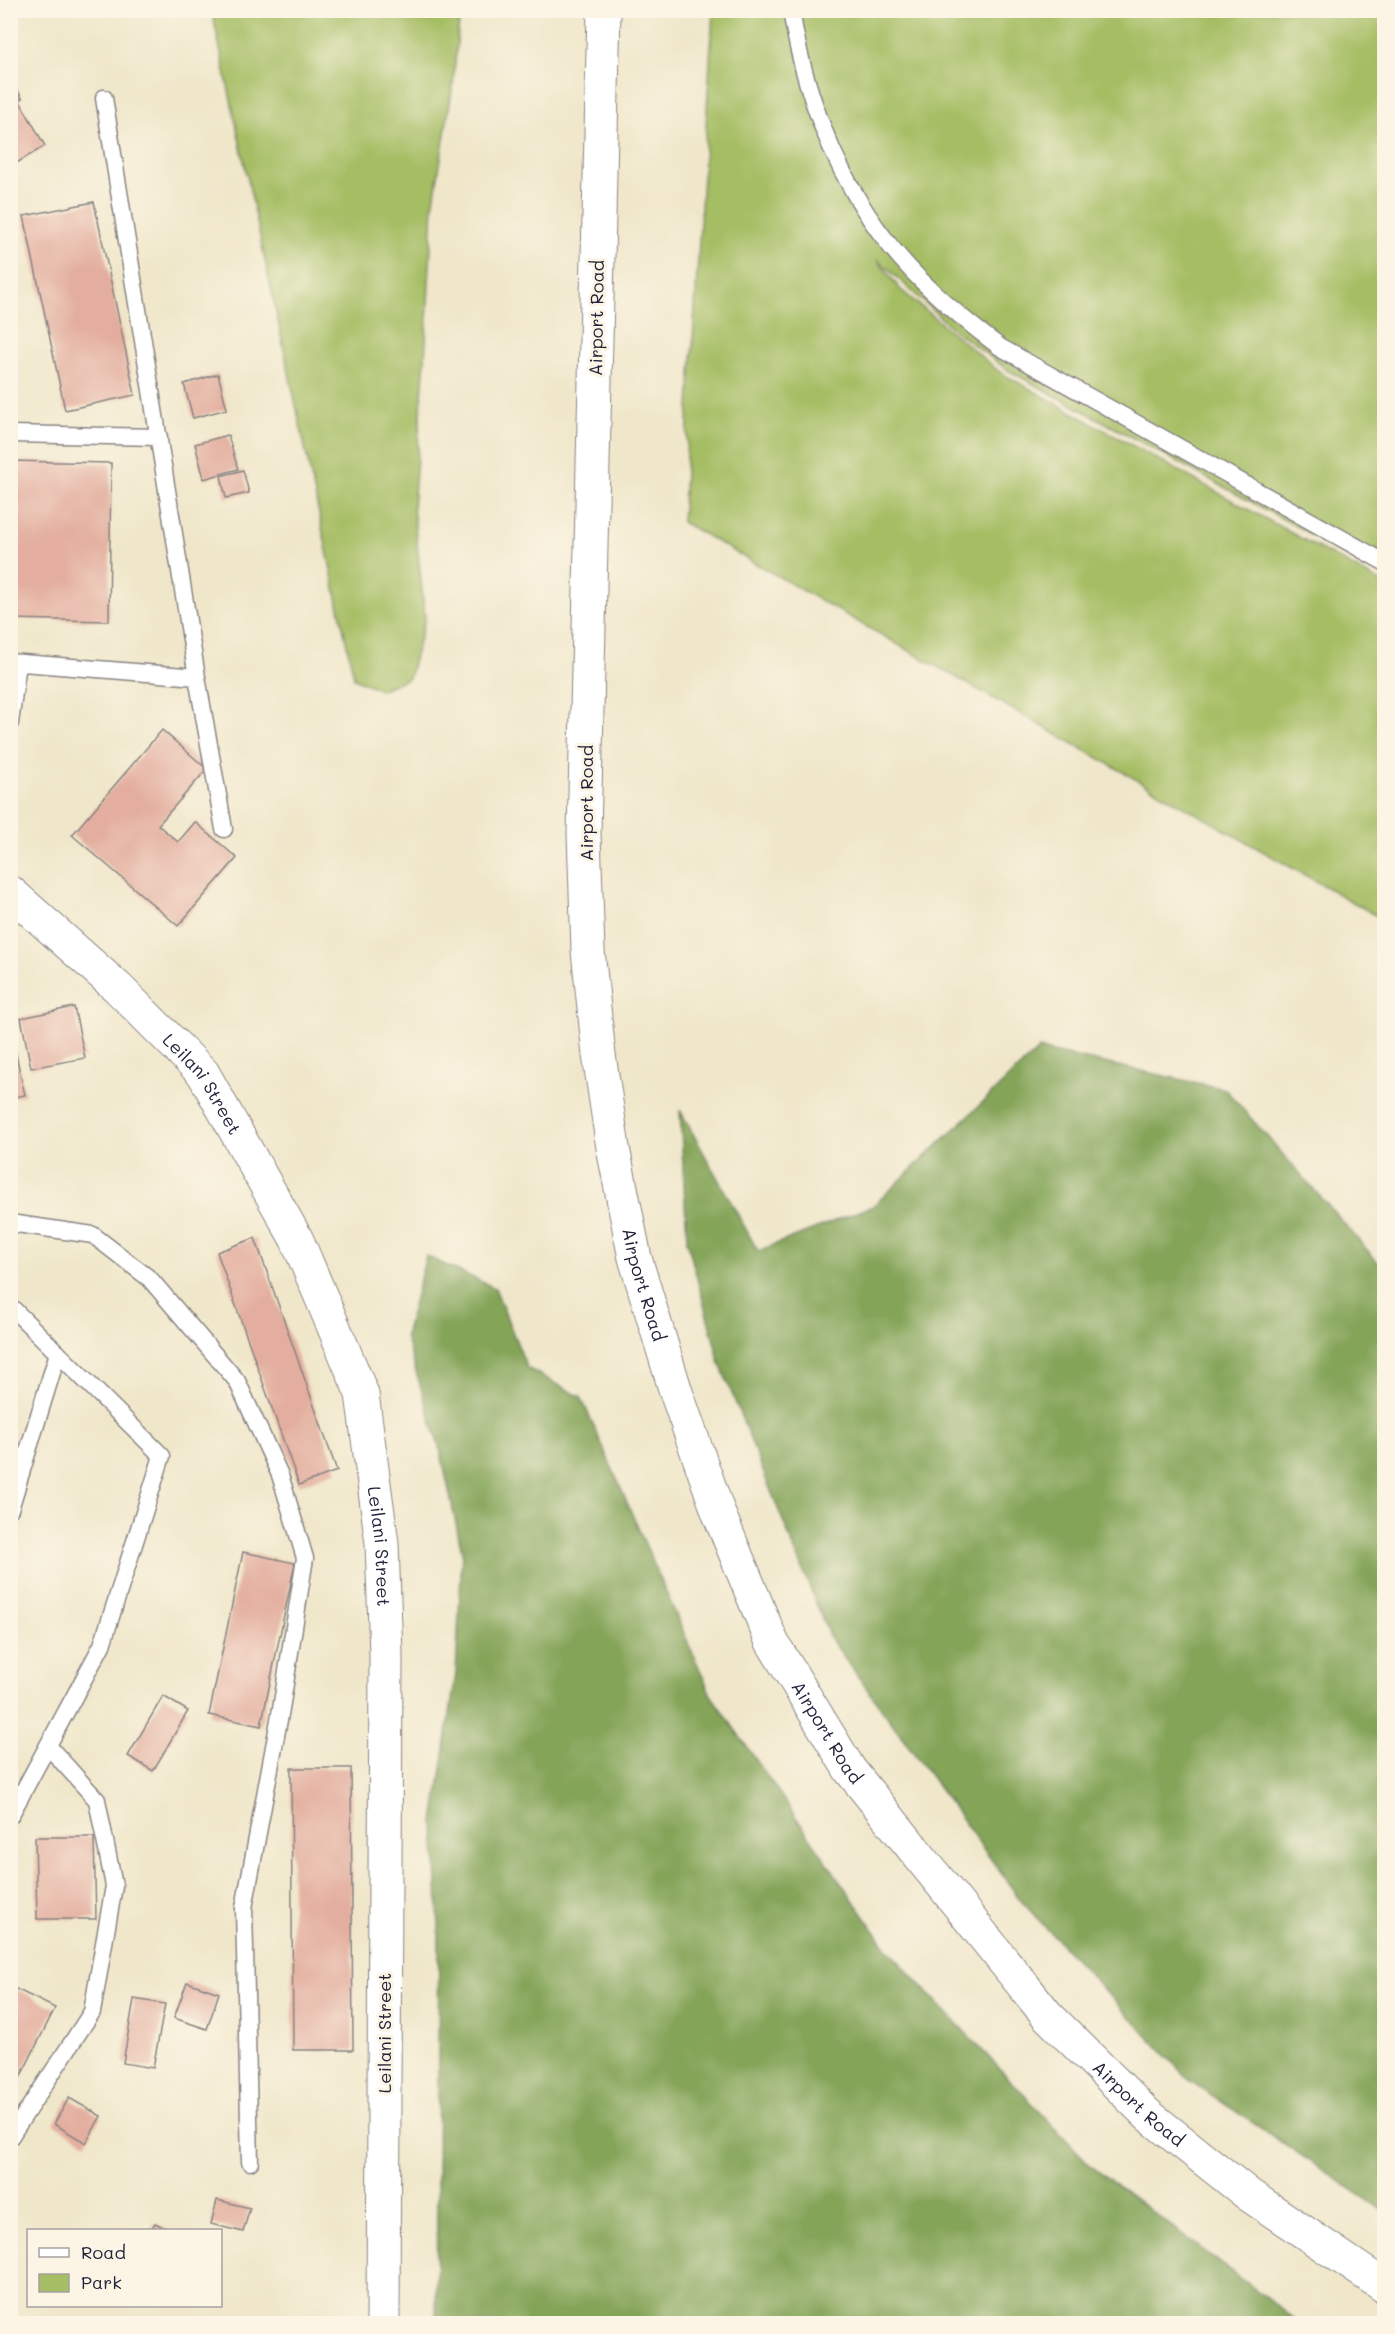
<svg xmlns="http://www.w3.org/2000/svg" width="1395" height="2334" font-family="Mali,sans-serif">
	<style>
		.green { fill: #a5bd63; stroke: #64704f; stroke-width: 1.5 }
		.forest { fill: #84a459; stroke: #53634a; stroke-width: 1.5 }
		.building { fill: #e3ae9f }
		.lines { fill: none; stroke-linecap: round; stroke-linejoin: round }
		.service-casing { stroke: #898482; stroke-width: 19 }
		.tertiary-casing { stroke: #898482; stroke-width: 35 }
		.service { stroke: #fff; stroke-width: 16 }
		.tertiary { stroke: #fff; stroke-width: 33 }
		.labels { text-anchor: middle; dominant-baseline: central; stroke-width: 6; stroke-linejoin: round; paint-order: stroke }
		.street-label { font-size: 18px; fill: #22223b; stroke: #fcf5e5 }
	</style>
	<rect width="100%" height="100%" fill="#fcf5e5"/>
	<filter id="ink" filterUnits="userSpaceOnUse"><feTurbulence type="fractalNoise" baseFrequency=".0167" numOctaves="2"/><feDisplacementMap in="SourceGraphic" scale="12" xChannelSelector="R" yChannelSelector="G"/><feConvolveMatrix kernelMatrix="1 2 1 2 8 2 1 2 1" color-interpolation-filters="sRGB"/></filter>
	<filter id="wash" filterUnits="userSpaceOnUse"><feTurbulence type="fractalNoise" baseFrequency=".008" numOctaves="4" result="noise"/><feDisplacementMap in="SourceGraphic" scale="24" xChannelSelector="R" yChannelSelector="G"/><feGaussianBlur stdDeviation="1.35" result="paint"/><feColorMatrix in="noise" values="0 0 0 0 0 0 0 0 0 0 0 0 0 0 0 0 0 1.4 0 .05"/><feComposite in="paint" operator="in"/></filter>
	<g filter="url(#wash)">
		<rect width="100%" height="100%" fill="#f0e7ca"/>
		<path class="green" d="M 212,11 L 460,11 L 453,84 L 433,207 L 425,359 L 413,507 L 425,619 L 409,678 L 380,690 L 354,678 Z
			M 713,11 L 1384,11 L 1384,574 L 1008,370 L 954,330 L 877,259 L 900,289 L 1001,373 L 1384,584 L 1384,920 L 682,522 Z"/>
		<path class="forest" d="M 1039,1049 L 1225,1089 L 1384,1269 L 1384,2211 L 1189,2080 L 1022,1902 L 830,1638 L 720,1364 L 687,1241 L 680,1110 L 758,1251 L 873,1206 Z
			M 426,1256 L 495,1288 L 527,1368 L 581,1397 L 711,1695 L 888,1950 L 1090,2165 L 1300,2323 L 436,2323 L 439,1928 L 434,1822 L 456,1673 L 462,1552 L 441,1453 L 405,1336 Z"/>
		<g id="blocks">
			<path class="building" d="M 10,77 L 22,98 L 19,100 L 45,146 L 10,167 Z
				M 94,202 L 135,395 L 65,410 L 24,216 Z
				M 218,374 L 227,409 L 193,418 L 184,384 Z
				M 228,435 L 238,469 L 204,479 L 195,444 Z
				M 10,461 L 111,463 L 109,621 L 10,619 Z
				M 243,470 L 249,493 L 226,498 L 221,476 Z
				M 162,730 L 207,769 L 158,825 L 178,842 L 195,822 L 237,858 L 178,926 L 72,835 Z
				M 74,1007 L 85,1058 L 31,1068 L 21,1018 Z
				M 11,1032 L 25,1095 L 10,1098 L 10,1033 Z
				M 255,1238 L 337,1471 L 299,1485 L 217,1252 Z
				M 243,1552 L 295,1563 L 261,1726 L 209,1715 Z
				M 163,1696 L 188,1711 L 153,1771 L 128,1756 Z
				M 291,1768 L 351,1768 L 353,2050 L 293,2050 Z
				M 35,1837 L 94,1837 L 96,1919 L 37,1919 Z
				M 187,1982 L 219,1993 L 207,2029 L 174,2018 Z
				M 10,1986 L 55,2008 L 10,2098 Z
				M 134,1999 L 165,2004 L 153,2068 L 123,2063 Z
				M 69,2098 L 101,2116 L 86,2143 L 54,2124 Z
				M 217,2200 L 250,2208 L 243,2232 L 211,2224 Z
				M 155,2223 L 169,2230 L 151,2230 Z"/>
		</g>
	</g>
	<g filter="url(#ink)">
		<use href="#blocks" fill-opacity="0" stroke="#898482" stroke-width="1.5"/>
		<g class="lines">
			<defs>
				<path id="service" d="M 791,10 C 806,105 846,202 913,272 C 940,300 969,324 1000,347 L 1384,562
					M 10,434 L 159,437
					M 10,662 L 197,677 L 104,98
					M 197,677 L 224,829
					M 10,723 L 18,663
					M 10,1223 L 93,1235 L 150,1279 L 237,1381 L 280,1475 L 305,1558 L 281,1709 L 244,1908 L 250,2162
					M 10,1306 L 162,1456 L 102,1645 L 10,1816
					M 10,1509 L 58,1353
					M 10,2137 L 92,2012 L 114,1886 L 97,1800 L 48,1746"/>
				<g id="tertiary">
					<path id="s1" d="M 604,10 L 584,834 L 588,951 L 599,1055 L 613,1148 L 635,1258 L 676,1392 L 719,1514 L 772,1642 L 850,1770 L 1047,2015 L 1148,2115 L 1249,2195 L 1384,2286"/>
					<path id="s2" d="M 10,892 L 118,988 L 203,1073 L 297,1240 L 362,1394 L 382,1543 L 386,1655 L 383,2324"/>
				</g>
			</defs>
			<use href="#service" class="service-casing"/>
			<use href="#tertiary" class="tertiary-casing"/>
			<use href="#service" class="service"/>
			<use href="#tertiary" class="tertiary"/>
		</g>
	</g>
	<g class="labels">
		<g class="street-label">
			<text transform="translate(596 318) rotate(-89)">Airport Road</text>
			<text transform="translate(586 803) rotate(-90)">Airport Road</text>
			<text stroke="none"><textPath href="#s2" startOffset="273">Leilani Street</textPath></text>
			<text stroke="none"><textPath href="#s1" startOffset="1280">Airport Road</textPath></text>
			<text stroke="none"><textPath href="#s2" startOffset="777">Leilani Street</textPath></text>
			<text stroke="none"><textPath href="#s1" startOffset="1766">Airport Road</textPath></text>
			<text transform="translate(384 2033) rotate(-90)">Leilani Street</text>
			<text stroke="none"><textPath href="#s1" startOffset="2252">Airport Road</textPath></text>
		</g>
	</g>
	<rect width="1395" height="2334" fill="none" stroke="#fcf5e5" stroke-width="36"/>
	<rect x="27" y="2229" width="195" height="78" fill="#fcf5e5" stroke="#a5a1a1" stroke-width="1.5"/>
	<rect x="39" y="2248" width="30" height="9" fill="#ffffff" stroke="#a5a1a1" stroke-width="1.5"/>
	<text x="81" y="2259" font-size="18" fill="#22223b">Road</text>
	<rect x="39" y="2274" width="30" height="18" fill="#a5bd63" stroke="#a5a1a1" stroke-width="1.5"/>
	<text x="81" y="2289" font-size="18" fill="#22223b">Park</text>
</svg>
